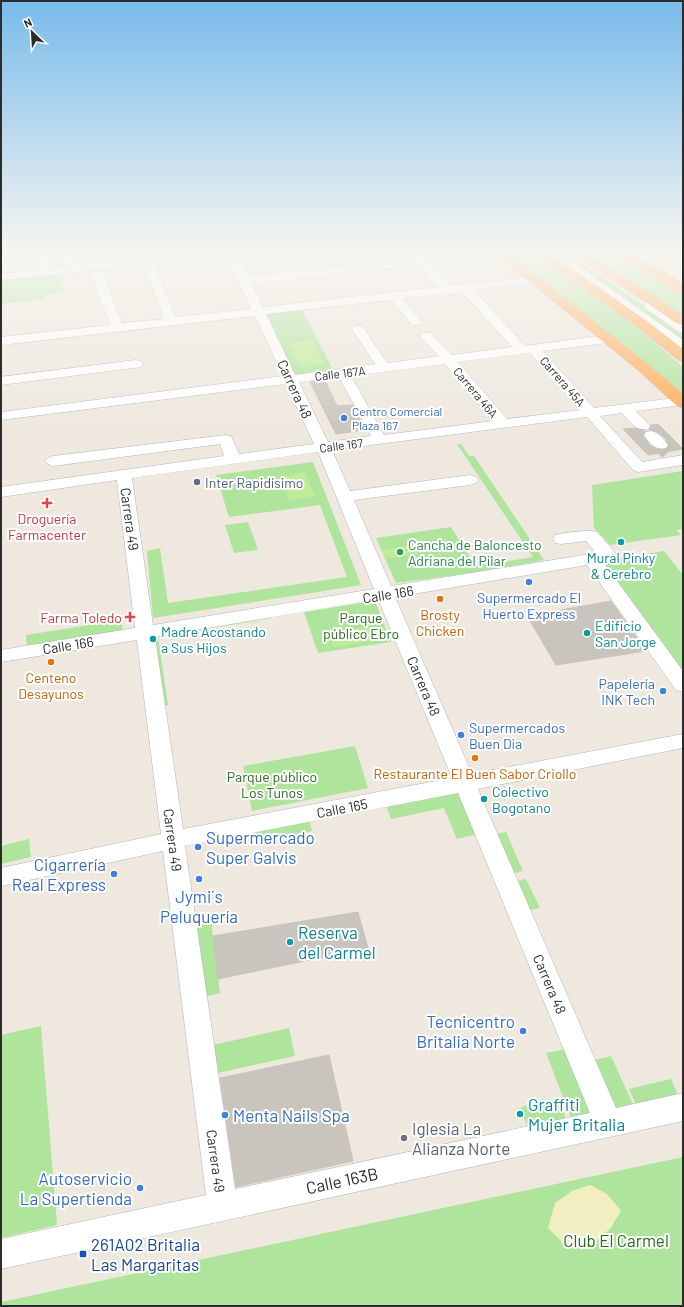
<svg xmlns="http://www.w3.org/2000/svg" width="684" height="1307" font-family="Barlow,sans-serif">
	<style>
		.green { fill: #aee49b }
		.sand { fill: #f2eec1 }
		.pitch { fill: #c1eb96 }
		.building { fill: #c9c5be; stroke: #c9c4b8 }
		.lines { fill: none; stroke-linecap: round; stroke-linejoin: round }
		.minor-tunnel { stroke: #c7c2ba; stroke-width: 16; stroke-dasharray: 16 8; stroke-linecap: butt }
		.minor-casing { stroke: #b2b3bf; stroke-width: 1 }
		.highway-casing { stroke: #c8c8c8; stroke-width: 1 }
		.minor { fill: #fff; fill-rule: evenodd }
		.highway { fill: #ffac58; fill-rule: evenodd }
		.shop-dot { fill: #3f7fe0; stroke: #fff; stroke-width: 1.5 }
		.service-dot { fill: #5c6f8a; stroke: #fff; stroke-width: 1.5 }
		.health-dot { fill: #e0444e; stroke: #fff; stroke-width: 1.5 }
		.culture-dot { fill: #0f9aa8; stroke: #fff; stroke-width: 1.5 }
		.leisure-dot { fill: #2e9e5b; stroke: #fff; stroke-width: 1.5 }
		.food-dot { fill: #e8710a; stroke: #fff; stroke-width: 1.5 }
		.worship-dot { fill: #6b7280; stroke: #fff; stroke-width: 1.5 }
		.transit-dot { fill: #1a4fb4; stroke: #fff; stroke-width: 1.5 }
		.labels { text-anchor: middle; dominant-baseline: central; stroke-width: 4; stroke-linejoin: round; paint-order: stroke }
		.far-street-label { font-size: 12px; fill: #2c2c2c; stroke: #fff }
		.far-shop-label { font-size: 12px; fill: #366cbe; stroke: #fff; text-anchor: start }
		.street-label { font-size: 14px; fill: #2c2c2c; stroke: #fff }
		.service-label { font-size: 14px; fill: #4e5e75; stroke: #fff; text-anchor: start }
		.health-label { font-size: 14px; fill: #be3a42; stroke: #fff }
		.leisure-label { font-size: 14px; fill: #27864d; stroke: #fff; text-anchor: start }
		.culture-label { font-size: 14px; fill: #0d838f; stroke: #fff; text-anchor: start }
		.shop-label { font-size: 14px; fill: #366cbe; stroke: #fff }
		.food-label { font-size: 14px; fill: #c56008; stroke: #fff }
		.park-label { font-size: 14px; fill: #256b1a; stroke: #fff }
		.near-shop-label { font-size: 17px; fill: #366cbe; stroke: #fff; text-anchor: end }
		.near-culture-label { font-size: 17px; fill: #0d838f; stroke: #fff; text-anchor: start }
		.near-worship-label { font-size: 17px; fill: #5b616d; stroke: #fff; text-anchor: start }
		.near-street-label { font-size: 17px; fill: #2c2c2c; stroke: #fff }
		.near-park-label { font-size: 17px; fill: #256b1a; stroke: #fff }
		.near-transit-label { font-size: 17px; fill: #164399; stroke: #fff; text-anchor: start }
	</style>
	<rect width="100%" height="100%" fill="#eee8de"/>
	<path class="green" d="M 503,252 L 531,252 L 624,318 L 651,339 L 683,367 L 683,397 Z
		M 555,252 L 565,252 L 665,320 L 683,334 L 683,343 Z
		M 587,252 C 594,252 602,251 609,252 C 624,254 668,284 683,294 L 683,315 Z
		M 62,274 L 64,292 L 46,294 L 46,299 L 1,304 L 1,279 Z
		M 302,310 L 333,370 L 293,375 L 267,314 Z
		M 457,444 L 461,444 L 469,456 L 474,456 L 544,560 L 478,572 L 396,583 L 376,538 L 451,527 L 475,566 L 533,557 Z
		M 313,462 L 361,585 L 153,618 L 147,551 L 160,548 L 168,603 L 347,577 L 320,505 L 229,517 L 216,475 Z
		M 683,471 L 683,529 L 676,530 L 681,535 L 610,545 L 594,528 L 592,485 Z
		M 248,522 L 258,550 L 234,553 L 225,525 Z
		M 664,551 L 683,575 L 683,680 L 597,562 Z
		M 375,601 L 391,642 L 318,653 L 304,612 Z
		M 270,615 L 272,618 L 158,637 L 168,705 L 162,706 L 149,635 Z
		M 121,620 L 123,631 L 27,646 L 26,635 Z
		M 355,746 L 368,788 L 252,811 L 243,766 Z
		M 457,788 L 478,834 L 457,839 L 444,808 L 391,819 L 385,802 Z
		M 309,819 L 312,831 L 258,843 L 255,830 Z
		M 506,832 L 523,871 L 508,875 L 491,835 Z
		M 29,839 L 31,857 L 1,864 L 1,846 Z
		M 526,879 L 540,908 L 525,911 L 512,882 Z
		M 211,921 L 220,993 L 200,998 L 191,926 Z
		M 41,1026 L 57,1225 L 1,1238 L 1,1035 Z
		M 289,1028 L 295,1056 L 218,1073 L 213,1045 Z
		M 571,1048 L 598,1112 L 571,1118 L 546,1053 Z
		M 611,1056 L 633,1104 L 608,1110 L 587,1062 Z
		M 671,1079 L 678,1095 L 636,1104 L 629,1089 Z
		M 559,1099 L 566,1119 L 527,1126 L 521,1107 Z
		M 683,1157 L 683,1306 L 1,1306 L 1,1302 Z"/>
	<path class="sand" d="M 590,1185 L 607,1194 L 621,1211 L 610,1229 L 590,1246 L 565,1245 L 548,1228 L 555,1203 L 572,1191 Z"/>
	<path class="pitch" d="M 313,340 L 324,363 L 300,366 L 289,343 Z
		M 305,472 L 315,496 L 289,500 L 281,476 Z
		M 413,545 L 418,554 L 385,559 L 382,550 Z
		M 370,627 L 375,640 L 333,647 L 328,633 Z"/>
	<path class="building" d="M 325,380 L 337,406 L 353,405 L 365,430 L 336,434 L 310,382 Z
		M 658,424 L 683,449 L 648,455 L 623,429 L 635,428 L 645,431 L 643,436 L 650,445 L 659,450 L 666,449 L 670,445 L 666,439 L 657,432 L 649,430 L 651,425 Z
		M 611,601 L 646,651 L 556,665 L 527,616 Z
		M 358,912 L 368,948 L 218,979 L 213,936 Z
		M 329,1055 L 353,1161 L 236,1187 L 220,1078 Z"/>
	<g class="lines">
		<path class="minor-tunnel" d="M 661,445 L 668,452"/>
		<defs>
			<path id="minor" d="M 39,252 L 50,252 L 52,266 L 50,268 L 202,252 L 241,252 L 237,255 L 248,276 L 412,259 L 407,252 L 418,252 L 450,286 L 532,277 L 536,278 L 538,280 L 536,282 L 474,290 L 525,346 L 607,335 L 612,336 L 613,339 L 612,342 L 607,343 L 543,351 L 594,408 L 683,397 L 683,405 L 636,411 L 650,426 L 648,429 C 636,432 630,421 622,413 L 600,416 L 642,462 L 683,455 L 683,465 L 638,472 L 633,470 L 587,417 L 332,450 L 350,491 L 470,475 L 476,477 L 478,480 L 476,483 L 470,485 L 354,500 L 391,586 L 596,553 L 586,541 L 561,544 L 555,543 L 553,539 L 555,535 C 563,533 589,529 596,532 C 601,536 613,550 617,556 L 614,560 L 603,562 L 683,671 L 683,692 L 676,690 L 587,565 L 395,597 L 472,774 L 683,734 L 683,748 L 478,789 L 616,1108 L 683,1093 L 683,1121 L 1,1269 L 1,1239 L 206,1195 L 163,851 L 1,886 L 1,868 L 161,834 L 137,640 L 1,662 L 1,650 L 135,628 L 117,480 L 1,497 L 1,487 L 224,456 L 220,444 L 53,466 L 48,464 L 45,461 L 48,458 L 53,456 L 226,435 L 231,436 L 239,454 L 314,444 L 286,384 L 1,420 L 1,412 L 283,376 L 255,316 L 1,345 L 1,337 L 110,325 L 91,274 L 93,272 L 101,272 L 103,274 L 122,323 L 164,319 L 144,265 L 1,280 L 1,274 L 44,269 L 40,266 ZM 227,256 L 251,309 L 175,317 L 154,264 ZM 417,265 L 438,287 L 263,307 L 251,283 ZM 462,292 L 512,347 L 452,355 L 430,333 L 422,333 L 420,336 L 439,356 L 387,363 L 362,326 L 354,326 L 352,329 L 375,364 L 295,375 L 266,314 L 391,300 L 412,325 L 420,325 L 422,322 L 402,298 ZM 530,353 L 580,410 L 507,419 L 458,362 ZM 445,364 L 493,421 L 384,435 L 351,376 ZM 339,377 L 371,436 L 328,442 L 299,382 ZM 318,452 L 374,589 L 153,625 L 132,478 ZM 378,599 L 452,778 L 183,829 L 155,637 ZM 458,793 L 590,1113 L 235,1189 L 185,846 Z
				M 60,252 L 71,252 L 74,263 L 72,265 L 64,265 Z
				M 546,252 L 559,252 L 683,340 L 683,350 L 678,349 Z
				M 683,268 L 683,274 L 654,275 L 652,273 L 654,271 Z
				M 650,302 L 654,303 L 683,323 L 683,333 L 679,332 L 646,309 L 644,306 L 646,303 Z
				M 136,360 L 141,361 L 143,364 L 141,367 L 1,385 L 1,377 Z
				M 651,431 C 658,432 664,439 668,445 L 666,448 C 656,451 649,443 644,435 L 646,432 Z"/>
			<path id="highway" d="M 493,252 L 507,252 L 650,366 L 683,394 L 683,408 L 677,406 L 640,372 Z
				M 533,252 L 548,252 L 647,321 L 683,349 L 683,362 L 678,360 L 637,327 Z
				M 571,252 L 586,252 L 683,315 L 683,325 L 678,324 Z
				M 610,252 L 627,252 L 663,270 L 683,284 L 683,294 L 678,293 L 653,276 L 611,255 Z"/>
		</defs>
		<use href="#minor" class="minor-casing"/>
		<use href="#highway" class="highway-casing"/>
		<use href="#minor" class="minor"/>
		<use href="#highway" class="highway"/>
	</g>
	<linearGradient id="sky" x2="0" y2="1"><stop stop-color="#78bbeb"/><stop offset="0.58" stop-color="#f7f5f0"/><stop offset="1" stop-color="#f7f5f0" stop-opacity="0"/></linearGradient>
	<rect width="684" height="435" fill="url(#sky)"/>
	<g class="shop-dot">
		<circle cx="344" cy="418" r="4"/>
		<circle cx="529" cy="582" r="4"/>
		<circle cx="663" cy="691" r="4"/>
		<circle cx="461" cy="735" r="4"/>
		<circle cx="198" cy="847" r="4"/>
		<circle cx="114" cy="874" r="4"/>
		<circle cx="199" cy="879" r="4"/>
		<circle cx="523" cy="1031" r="4"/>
		<circle cx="225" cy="1115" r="4"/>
		<circle cx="140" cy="1188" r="4"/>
	</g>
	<circle class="service-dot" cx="197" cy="482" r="4"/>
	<g class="health-dot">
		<path d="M45 497h4v4h4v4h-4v4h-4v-4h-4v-4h4z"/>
		<path d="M128 611h4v4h4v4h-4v4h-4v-4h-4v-4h4z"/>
	</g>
	<g class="culture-dot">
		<circle cx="621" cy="542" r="4"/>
		<circle cx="587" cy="633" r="4"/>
		<circle cx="153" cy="639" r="4"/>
		<circle cx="484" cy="799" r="4"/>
		<circle cx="290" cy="942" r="4"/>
		<circle cx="520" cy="1114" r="4"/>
	</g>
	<circle class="leisure-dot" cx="400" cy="552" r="4"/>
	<g class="food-dot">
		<circle cx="440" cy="599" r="4"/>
		<circle cx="51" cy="662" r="4"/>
		<circle cx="475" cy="758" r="4"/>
	</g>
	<circle class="worship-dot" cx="404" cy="1138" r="4"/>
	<rect class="transit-dot" x="79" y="1250" width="8" height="8" rx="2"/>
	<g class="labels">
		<g class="far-street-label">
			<text transform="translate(340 373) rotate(-7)">Calle 167A</text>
			<text transform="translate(563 381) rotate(49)">Carrera 45A</text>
			<text transform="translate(476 392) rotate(50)">Carrera 46A</text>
			<text transform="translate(341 445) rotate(-7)">Calle 167</text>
		</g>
		<g class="far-shop-label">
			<text x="352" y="411">Centro Comercial<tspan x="352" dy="14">Plaza 167</tspan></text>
		</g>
		<g class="street-label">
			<text transform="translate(295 389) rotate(65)">Carrera 48</text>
			<text transform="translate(130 519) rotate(82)">Carrera 49</text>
			<text transform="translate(388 594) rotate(-9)">Calle 166</text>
			<text transform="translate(68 645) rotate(-9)">Calle 166</text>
			<text transform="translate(424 686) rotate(67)">Carrera 48</text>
			<text transform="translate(342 808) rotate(-11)">Calle 165</text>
			<text transform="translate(173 840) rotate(82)">Carrera 49</text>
			<text transform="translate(550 984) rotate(67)">Carrera 48</text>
			<text transform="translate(216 1161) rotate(82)">Carrera 49</text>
		</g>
		<g class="service-label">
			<text x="205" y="482">Inter Rapidísimo</text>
		</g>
		<g class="health-label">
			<text x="47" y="518">Droguería<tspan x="47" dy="16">Farmacenter</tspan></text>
			<text x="122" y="617" text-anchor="end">Farma Toledo</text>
		</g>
		<g class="leisure-label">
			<text x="408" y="544">Cancha de Baloncesto<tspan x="408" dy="16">Adriana del Pilar</tspan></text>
		</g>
		<g class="culture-label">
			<text x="621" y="557" text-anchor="middle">Mural Pinky<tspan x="621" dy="16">&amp; Cerebro</tspan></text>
			<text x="595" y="625">Edificio<tspan x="595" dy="16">San Jorge</tspan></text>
			<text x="161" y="631">Madre Acostando<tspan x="161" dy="16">a Sus Hijos</tspan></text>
			<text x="492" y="791">Colectivo<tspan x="492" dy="16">Bogotano</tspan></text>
		</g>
		<g class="shop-label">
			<text x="529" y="597">Supermercado El<tspan x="529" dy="16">Huerto Express</tspan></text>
			<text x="655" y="683" text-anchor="end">Papelería<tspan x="655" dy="16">INK Tech</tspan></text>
			<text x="469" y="727" text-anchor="start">Supermercados<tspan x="469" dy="16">Buen Dia</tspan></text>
		</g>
		<g class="food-label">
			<text x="440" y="614">Brosty<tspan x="440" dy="16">Chicken</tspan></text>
			<text x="51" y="677">Centeno<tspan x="51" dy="16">Desayunos</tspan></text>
			<text x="475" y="773">Restaurante El Buen Sabor Criollo</text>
		</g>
		<g class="park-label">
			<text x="361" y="617">Parque<tspan x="361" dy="16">público Ebro</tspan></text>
			<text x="272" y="776">Parque público<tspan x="272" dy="16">Los Tunos</tspan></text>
		</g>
		<g class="near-shop-label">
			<text x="206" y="837" text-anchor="start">Supermercado<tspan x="206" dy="20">Super Galvis</tspan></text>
			<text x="106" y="864">Cigarrería<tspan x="106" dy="20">Real Express</tspan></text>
			<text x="199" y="896" text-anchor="middle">Jymi´s<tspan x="199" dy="20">Peluquería</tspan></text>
			<text x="515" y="1021">Tecnicentro<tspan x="515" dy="20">Britalia Norte</tspan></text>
			<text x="233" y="1115" text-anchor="start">Menta Nails Spa</text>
			<text x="132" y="1178">Autoservicio<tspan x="132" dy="20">La Supertienda</tspan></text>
		</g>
		<g class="near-culture-label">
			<text x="298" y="932">Reserva<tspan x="298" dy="20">del Carmel</tspan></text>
			<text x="528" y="1104">Graffiti<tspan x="528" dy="20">Mujer Britalia</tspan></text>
		</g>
		<g class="near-worship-label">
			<text x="412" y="1128">Iglesia La<tspan x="412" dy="20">Alianza Norte</tspan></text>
		</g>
		<g class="near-street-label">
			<text transform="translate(342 1180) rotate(-12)">Calle 163B</text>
		</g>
		<g class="near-park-label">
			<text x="616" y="1240">Club El Carmel</text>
		</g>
		<g class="near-transit-label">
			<text x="91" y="1244">261A02 Britalia<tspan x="91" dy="20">Las Margaritas</tspan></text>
		</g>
	</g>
	<rect width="684" height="1307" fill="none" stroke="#2c2c2c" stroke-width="4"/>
	<g transform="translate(32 32) rotate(335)" stroke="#ffffff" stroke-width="3" paint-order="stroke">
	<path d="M0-3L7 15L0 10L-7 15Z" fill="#2c2c2c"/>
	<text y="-6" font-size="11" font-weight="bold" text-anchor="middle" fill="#2c2c2c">N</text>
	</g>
</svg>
